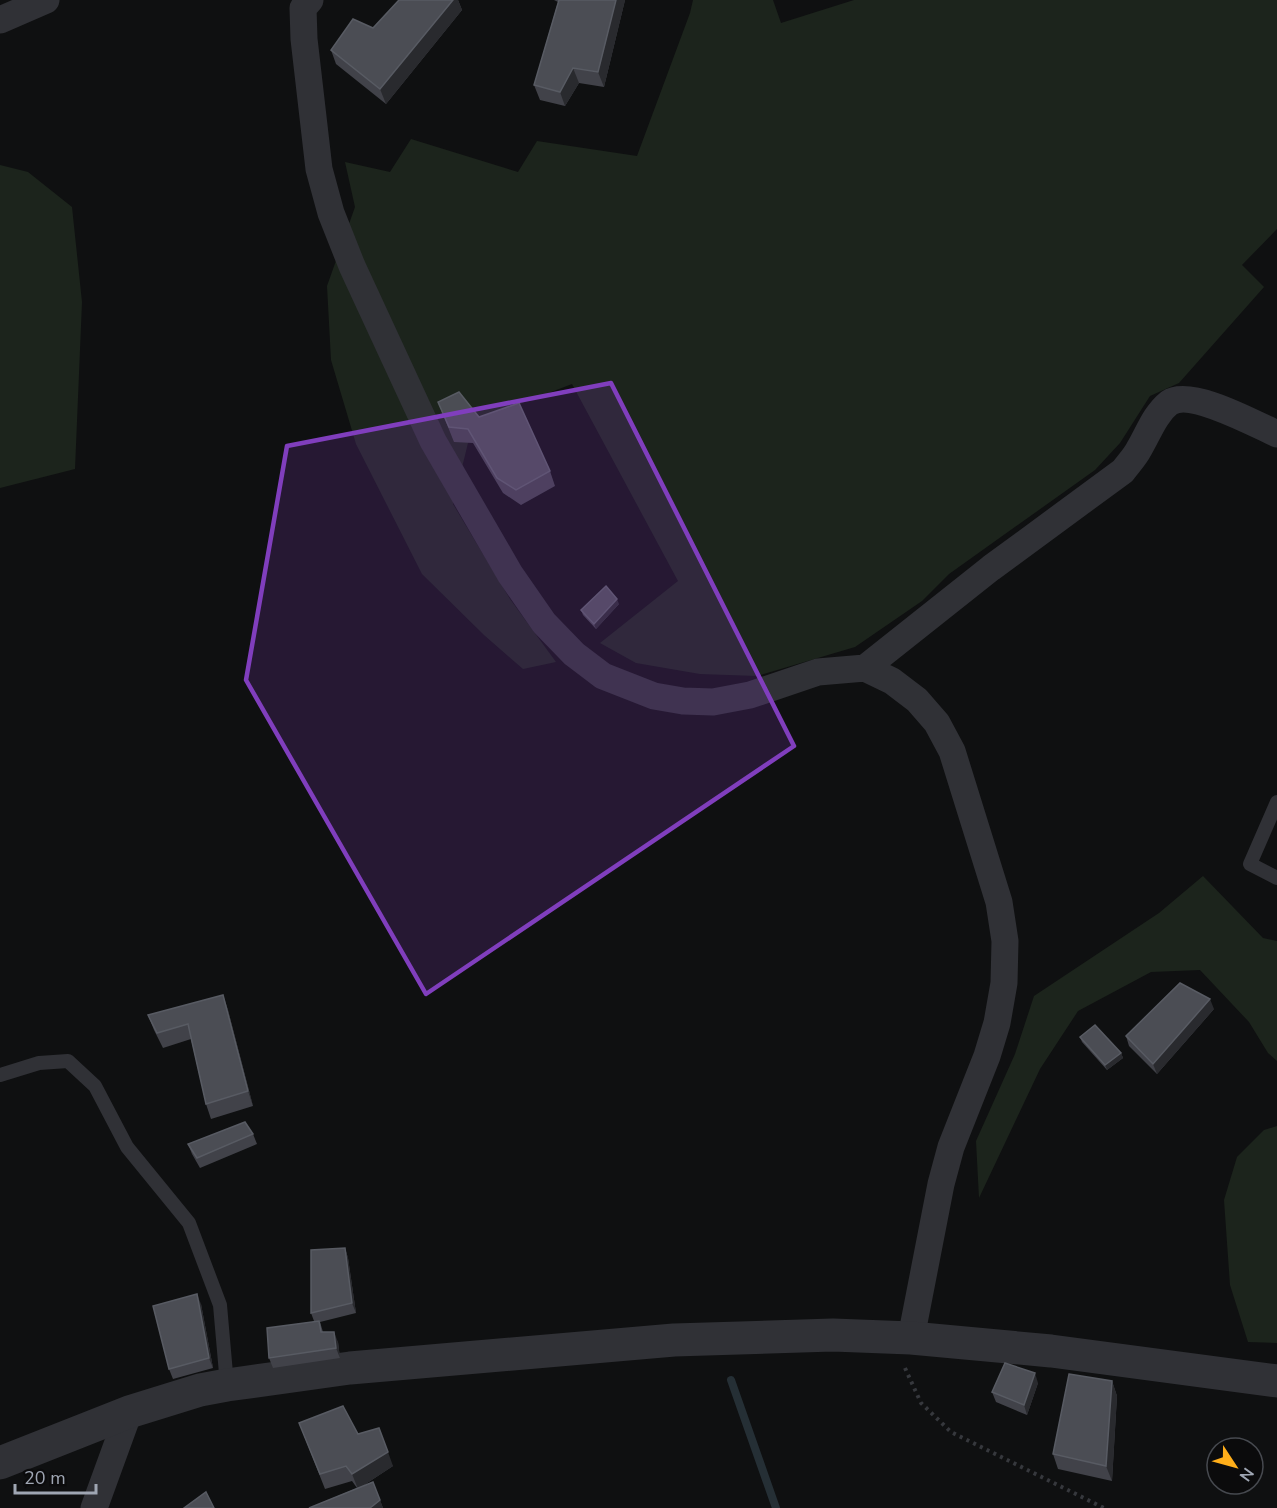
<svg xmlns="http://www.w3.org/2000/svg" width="1277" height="1508" font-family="'Nunito Sans',sans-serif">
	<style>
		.green { fill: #1c241c }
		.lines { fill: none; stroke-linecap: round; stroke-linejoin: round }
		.stream { stroke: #252f35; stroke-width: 8 }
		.path { stroke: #36383d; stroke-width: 4; stroke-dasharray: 3 4.5; stroke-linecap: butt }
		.service { stroke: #303136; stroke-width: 14 }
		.minor { stroke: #303136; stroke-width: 27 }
		.tertiary { stroke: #303136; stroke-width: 33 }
		.wall { fill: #414249 }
		.shaded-wall { fill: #292a2e }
		.building { fill: #4b4d54; stroke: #585b63; stroke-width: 1.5 }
		.marked { fill: #803ebd; fill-opacity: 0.2; stroke: #803ebd; stroke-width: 4.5; stroke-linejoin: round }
	</style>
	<rect width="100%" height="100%" fill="#0f1011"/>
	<path class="green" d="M 693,0 L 773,0 L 781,23 L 854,0 L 1277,0 L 1277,229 L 1242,265 L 1264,287 L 1179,383 L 1150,396 L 1120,443 L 1095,470 L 949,574 L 922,601 L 855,647 L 757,676 L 700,674 L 636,663 L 600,643 L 678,581 L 572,384 L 486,417 L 468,443 L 453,504 L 510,599 L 556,662 L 523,669 L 484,635 L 422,574 L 356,444 L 331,360 L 327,286 L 355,207 L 345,162 L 390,172 L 411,139 L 518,172 L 537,141 L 637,156 L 690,13 Z
		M 0,165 L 28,172 L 72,207 L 82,302 L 75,469 L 0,488 Z
		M 1203,876 L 1263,938 L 1277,941 L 1277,1061 L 1268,1053 L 1249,1022 L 1200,970 L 1151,972 L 1078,1011 L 1040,1069 L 979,1198 L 976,1141 L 1015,1054 L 1034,996 L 1159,913 Z
		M 1277,1126 L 1277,1343 L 1248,1342 L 1230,1285 L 1224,1200 L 1237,1157 L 1264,1130 Z"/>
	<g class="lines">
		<path class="stream" d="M 731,1380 L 776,1508"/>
		<path class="path" d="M 905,1368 L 921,1403 L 951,1432 L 1104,1508"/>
		<path class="service" d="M 1277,802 L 1250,864 L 1277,878
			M 0,1075 L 39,1063 L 68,1061 L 95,1086 L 127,1147 L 189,1223 L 220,1305 L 227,1385"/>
		<path class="minor" d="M 310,0 L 303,8 L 304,39 L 319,169 L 331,213 L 352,266 L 433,441 L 510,574 L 544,623 L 574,654 L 603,676 L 654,696 L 683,701 L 713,702 L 750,695 L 818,672 L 865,668 L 892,681 L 917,700 L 937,723 L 952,751 L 999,902 L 1005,941 L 1004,983 L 997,1023 L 987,1056 L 951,1147 L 941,1184 L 911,1338
			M 0,20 L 46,0
			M 865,668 L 991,568 L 1123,471 C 1128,464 1135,457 1139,449 C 1148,434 1155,414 1169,403 C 1190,388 1255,424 1277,434
			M 94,1508 L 129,1412"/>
		<path class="tertiary" d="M 0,1463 L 129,1412 L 200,1390 L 227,1385 L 350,1368 L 674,1340 L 833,1335 L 911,1338 L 1051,1351 L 1277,1381"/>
	</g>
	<path class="wall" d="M 399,0 L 458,0 L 462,10 L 386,104 L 336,64 L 331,50 L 373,28 Z
		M 554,0 L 625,0 L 604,87 L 579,83 L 565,106 L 540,100 L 534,85 L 558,2 Z
		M 438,402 L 479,417 L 550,471 L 555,486 L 521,505 L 503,493 L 473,443 L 454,442 Z
		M 619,604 L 596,629 L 583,615 L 581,610 Z
		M 223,995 L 228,1010 L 253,1106 L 211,1119 L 206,1104 L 191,1039 L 163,1048 L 154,1030 L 148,1015 Z
		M 1214,1009 L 1157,1074 L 1129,1046 L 1126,1036 Z
		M 1080,1037 L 1121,1053 L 1123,1058 L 1107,1070 L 1082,1042 Z
		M 253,1134 L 257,1144 L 200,1168 L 192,1154 L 188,1144 Z
		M 345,1248 L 348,1258 L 356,1313 L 320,1322 L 323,1332 L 338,1342 L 340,1358 L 273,1368 L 269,1358 L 314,1321 L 311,1313 Z
		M 201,1304 L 213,1368 L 173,1379 L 169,1369 Z
		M 1112,1381 L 1117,1396 L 1112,1481 L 1058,1469 L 1053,1454 Z
		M 1038,1383 L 1027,1415 L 996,1402 L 992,1392 Z
		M 299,1423 L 358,1434 L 393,1466 L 361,1487 L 373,1482 L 383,1508 L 309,1508 L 357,1488 L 352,1481 L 325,1489 Z"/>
	<path class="shaded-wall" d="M 453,0 L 458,0 L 462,10 L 386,104 L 380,89 Z
		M 616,0 L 625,0 L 604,87 L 598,72 Z
		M 573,68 L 579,83 L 565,106 L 560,92 Z
		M 617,599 L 619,604 L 596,629 L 594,624 Z
		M 223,995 L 228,1010 L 253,1106 L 248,1091 Z
		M 1210,999 L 1214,1009 L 1157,1074 L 1153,1064 Z
		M 1121,1053 L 1123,1058 L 1107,1070 L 1105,1065 Z
		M 345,1248 L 348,1258 L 356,1313 L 352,1303 Z
		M 197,1294 L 201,1304 L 213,1368 L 209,1358 Z
		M 334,1332 L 338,1342 L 340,1358 L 336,1348 Z
		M 1035,1373 L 1038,1383 L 1027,1415 L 1024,1405 Z
		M 1112,1381 L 1117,1396 L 1112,1481 L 1106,1466 Z
		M 388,1452 L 393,1466 L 358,1489 L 352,1474 Z
		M 373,1482 L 383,1508 L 370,1508 Z"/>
	<path class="building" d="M 399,0 L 453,0 L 380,89 L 331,50 L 353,19 L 373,28 Z
		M 559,0 L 616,0 L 598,72 L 573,68 L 560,92 L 534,85 Z
		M 459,392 L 479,417 L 519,403 L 550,471 L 516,490 L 497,478 L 468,429 L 449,427 L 438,402 Z
		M 606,586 L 617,599 L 594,624 L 581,610 Z
		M 1180,983 L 1210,999 L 1153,1064 L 1126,1036 Z
		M 223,995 L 248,1091 L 206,1104 L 188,1024 L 157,1033 L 148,1015 Z
		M 1095,1025 L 1121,1053 L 1105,1065 L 1080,1037 Z
		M 245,1122 L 253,1134 L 197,1158 L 188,1144 Z
		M 345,1248 L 352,1303 L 311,1313 L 311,1250 Z
		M 197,1294 L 209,1358 L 169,1369 L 153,1306 Z
		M 319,1321 L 321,1332 L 334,1332 L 336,1348 L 269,1358 L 267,1328 Z
		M 1005,1363 L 1035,1373 L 1024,1405 L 992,1392 Z
		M 1069,1374 L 1112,1381 L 1106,1466 L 1053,1454 Z
		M 343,1406 L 358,1434 L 379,1428 L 388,1452 L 352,1474 L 346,1466 L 320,1474 L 299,1423 Z
		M 373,1482 L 380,1500 L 370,1508 L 309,1508 Z
		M 206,1492 L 214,1508 L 184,1508 Z"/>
	<path class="marked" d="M 611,383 L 794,746 L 426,994 L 246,680 L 287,446 Z"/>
	<g transform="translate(1235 1466) rotate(126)"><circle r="28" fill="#0b0b0c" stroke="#46494f" stroke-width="1.5"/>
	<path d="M0-4.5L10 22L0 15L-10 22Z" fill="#ffae1a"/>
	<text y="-9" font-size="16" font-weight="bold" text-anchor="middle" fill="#9fa6b3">N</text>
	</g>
	<path d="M15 1484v9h81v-9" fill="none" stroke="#9fa6b3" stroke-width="3"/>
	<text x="24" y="1484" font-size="18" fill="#9fa6b3" stroke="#0b0b0c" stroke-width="4.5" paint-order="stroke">20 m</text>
</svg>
